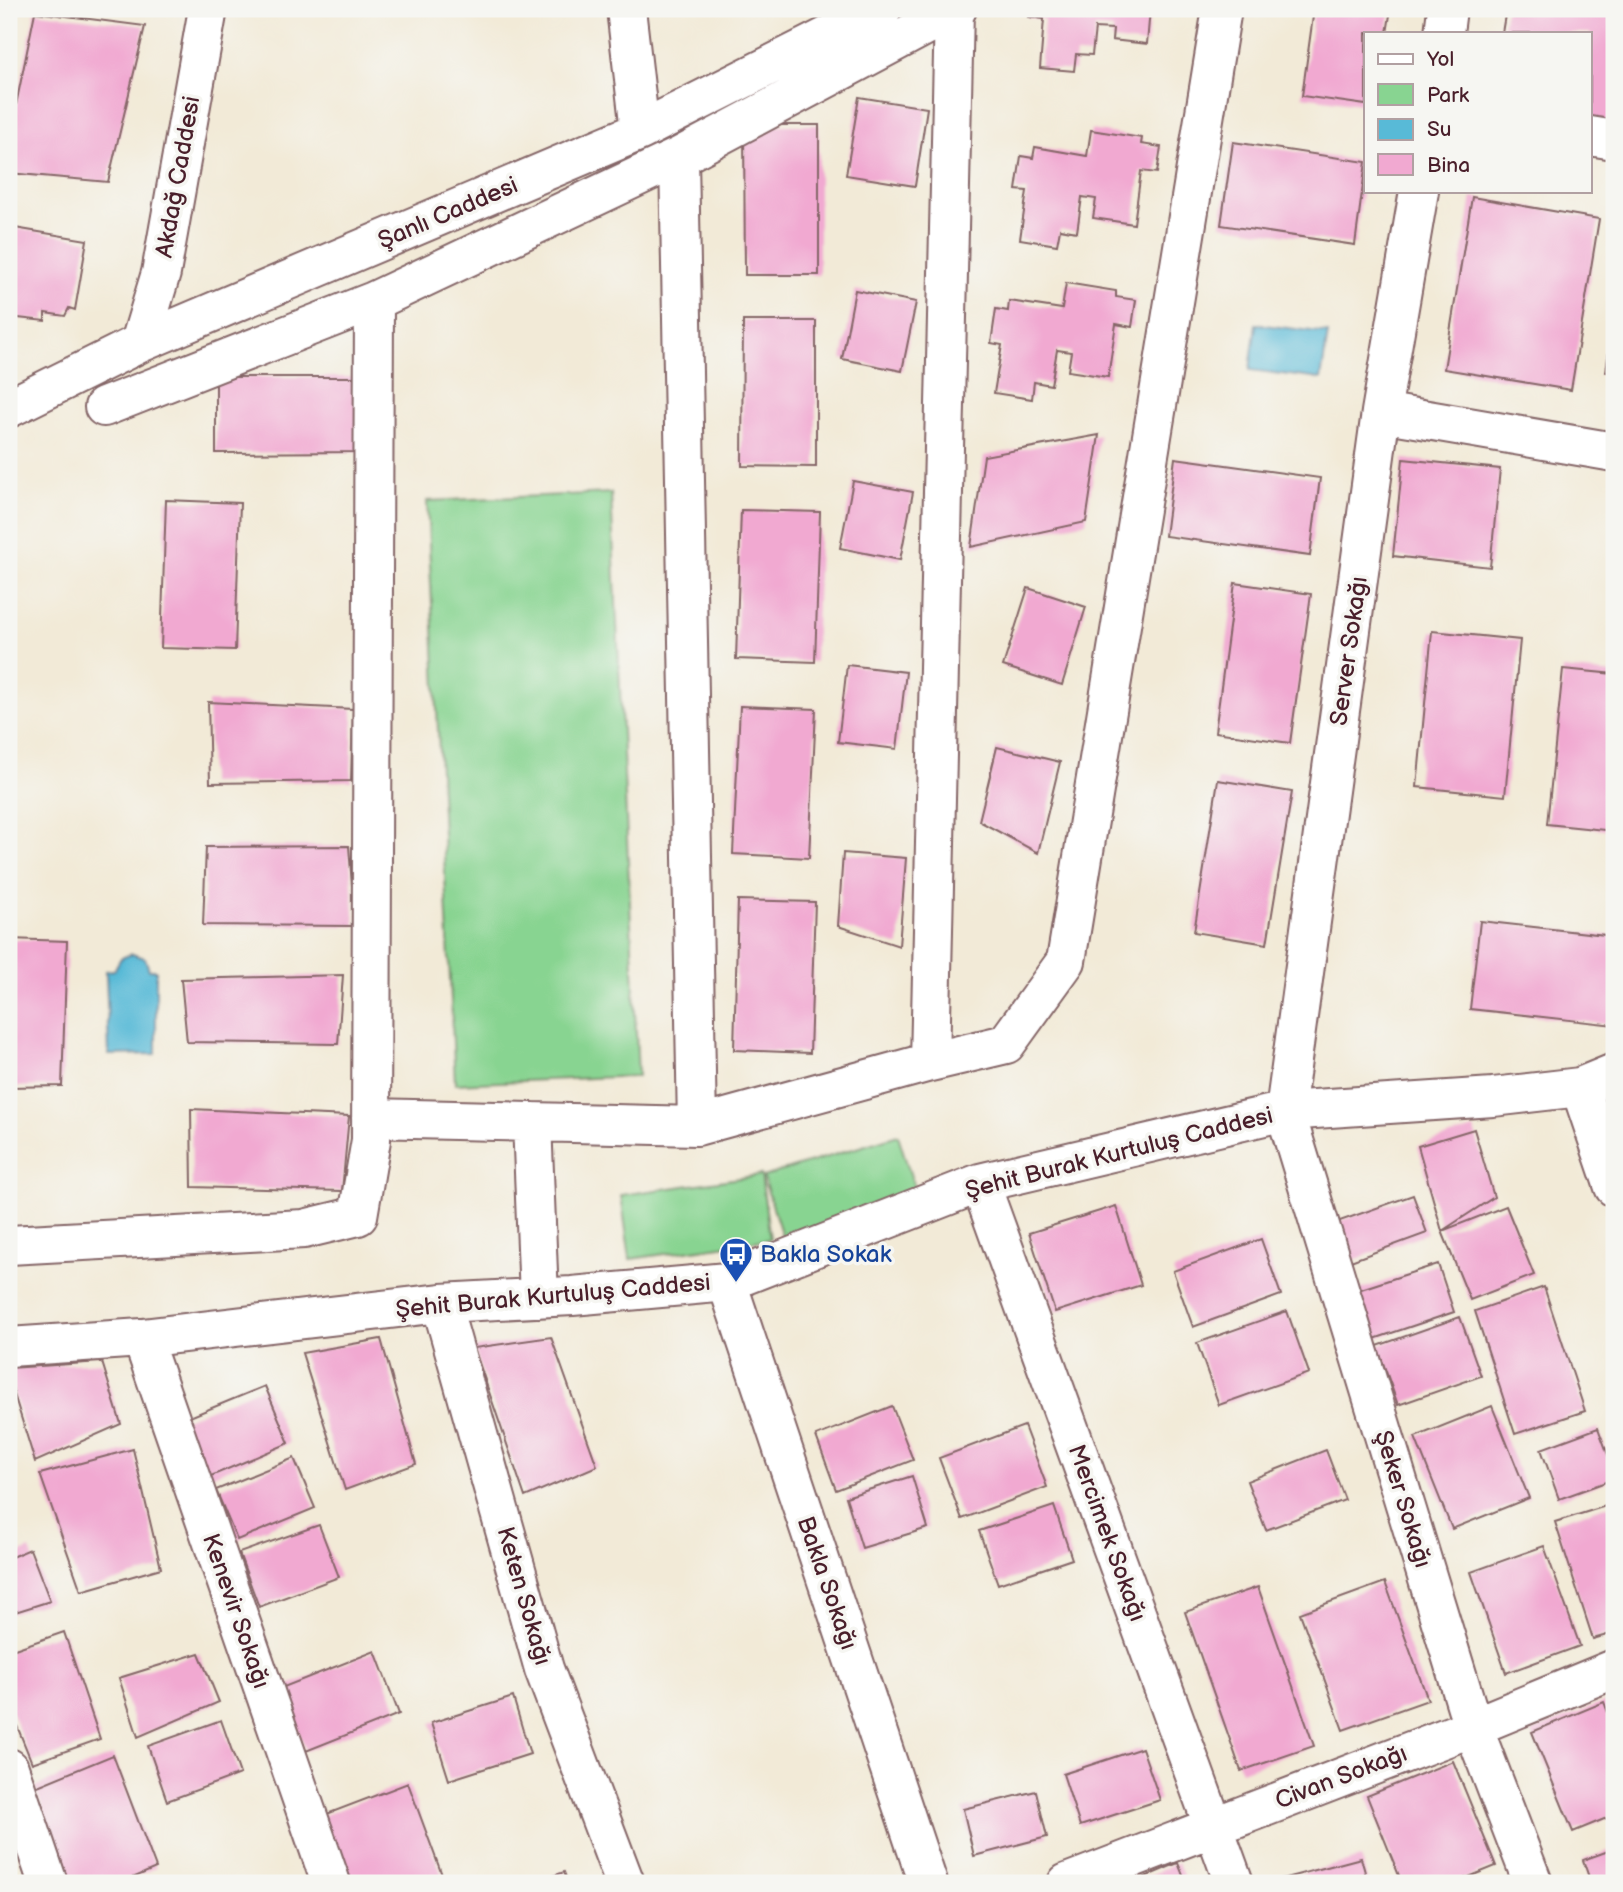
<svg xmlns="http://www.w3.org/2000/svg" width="1623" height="1892" font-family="'Balsamiq Sans',sans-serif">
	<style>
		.green { fill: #88d491; stroke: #697a5e; stroke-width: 2 }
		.water { fill: #58bad7; stroke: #516c81; stroke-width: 2 }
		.building { fill: #f1a9d1 }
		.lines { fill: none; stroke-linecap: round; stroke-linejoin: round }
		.minor-casing { stroke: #856667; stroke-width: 42 }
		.minor { stroke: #fff; stroke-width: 38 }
		.labels { text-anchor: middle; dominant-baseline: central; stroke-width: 7; stroke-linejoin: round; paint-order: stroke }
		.street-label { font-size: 24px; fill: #4a1f2b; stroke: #f6f6f2 }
		.transit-label { font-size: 24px; fill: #164399; stroke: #f6f6f2; text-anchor: start }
	</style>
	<rect width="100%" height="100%" fill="#f6f6f2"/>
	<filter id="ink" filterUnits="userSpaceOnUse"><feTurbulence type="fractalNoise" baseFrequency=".0143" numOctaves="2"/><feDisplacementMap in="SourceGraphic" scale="14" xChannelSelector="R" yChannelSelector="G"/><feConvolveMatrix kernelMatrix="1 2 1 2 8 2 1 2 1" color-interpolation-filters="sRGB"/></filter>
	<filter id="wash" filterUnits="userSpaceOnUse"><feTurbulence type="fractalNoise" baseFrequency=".00686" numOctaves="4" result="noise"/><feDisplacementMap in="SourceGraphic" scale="28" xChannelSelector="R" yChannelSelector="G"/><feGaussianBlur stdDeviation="1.57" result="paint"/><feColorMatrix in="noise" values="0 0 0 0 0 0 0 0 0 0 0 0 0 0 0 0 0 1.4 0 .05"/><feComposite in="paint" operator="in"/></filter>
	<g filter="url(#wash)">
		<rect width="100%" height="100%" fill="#f2ead7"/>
		<path class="green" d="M 611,493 L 638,1076 L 455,1084 L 427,501 Z
			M 898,1135 L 917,1196 L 783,1239 L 763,1177 Z
			M 761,1175 L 770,1239 L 630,1259 L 621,1195 Z"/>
		<path class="water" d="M 1256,324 L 1328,333 L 1321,379 L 1250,370 Z
			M 132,954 L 145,958 L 149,970 L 156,970 L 156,1054 L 109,1055 L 106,971 L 114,970 L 121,958 Z"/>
		<g id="blocks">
			<path class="building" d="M 1029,9 L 1150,9 L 1147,44 L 1112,40 L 1113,29 L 1095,28 L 1092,55 L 1076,54 L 1074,71 L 1040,68 L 1044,19 L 1028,17 Z
				M 1314,9 L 1391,9 L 1387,33 L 1366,33 L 1366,105 L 1302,96 Z
				M 1506,9 L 1614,9 L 1614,123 L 1590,119 L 1590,33 L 1502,33 Z
				M 35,12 L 145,26 L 108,182 L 9,173 L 9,139 Z
				M 859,97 L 927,108 L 915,186 L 846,175 Z
				M 744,125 L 819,125 L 819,275 L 745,275 Z
				M 1091,130 L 1142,138 L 1141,144 L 1161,147 L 1157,173 L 1141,171 L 1134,224 L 1093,218 L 1096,199 L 1082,197 L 1077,232 L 1060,229 L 1057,245 L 1020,239 L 1027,191 L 1016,190 L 1021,156 L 1033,158 L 1035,147 L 1087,156 Z
				M 1233,142 L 1366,162 L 1355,245 L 1221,225 Z
				M 1472,197 L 1599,219 L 1571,390 L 1444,369 Z
				M 9,227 L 87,240 L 75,310 L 69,308 L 65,316 L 45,313 L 45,321 L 9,317 Z
				M 1066,283 L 1116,291 L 1116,297 L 1136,300 L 1132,327 L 1116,324 L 1108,377 L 1068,371 L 1071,352 L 1057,350 L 1051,385 L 1034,382 L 1032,399 L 994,393 L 1002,345 L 991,343 L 996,309 L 1008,311 L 1009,301 L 1062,309 Z
				M 855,290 L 916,302 L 902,371 L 842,359 Z
				M 1613,319 L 1614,319 L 1614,373 L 1606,372 Z
				M 743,321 L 816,321 L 816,467 L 742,466 Z
				M 216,377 L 361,377 L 361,452 L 216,453 Z
				M 1099,435 L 1086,522 L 971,547 L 984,456 Z
				M 1175,458 L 1320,478 L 1310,556 L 1165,536 Z
				M 1403,459 L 1500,469 L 1490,567 L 1393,556 Z
				M 853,481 L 913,492 L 900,560 L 840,548 Z
				M 166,500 L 240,503 L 235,650 L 161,648 Z
				M 741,510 L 820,512 L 815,662 L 736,659 Z
				M 1235,583 L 1311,594 L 1290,743 L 1215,732 Z
				M 1028,588 L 1086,607 L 1062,685 L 1003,666 Z
				M 1432,631 L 1520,640 L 1505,796 L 1417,787 Z
				M 847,665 L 906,672 L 897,749 L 838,742 Z
				M 1563,669 L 1614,674 L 1614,831 L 1547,824 Z
				M 208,702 L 353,709 L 351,781 L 210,783 Z
				M 740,706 L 816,709 L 809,858 L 733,854 Z
				M 997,747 L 1060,762 L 1038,853 L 979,821 Z
				M 1218,780 L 1292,792 L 1267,944 L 1194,932 Z
				M 349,846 L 355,926 L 203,925 L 206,847 Z
				M 843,853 L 906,858 L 899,946 L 838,926 Z
				M 738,900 L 815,902 L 810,1053 L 734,1050 Z
				M 1480,921 L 1614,936 L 1614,1025 L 1470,1009 Z
				M 9,939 L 67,941 L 62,1086 L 9,1087 Z
				M 343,975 L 338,1044 L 187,1042 L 181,979 Z
				M 191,1109 L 349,1116 L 342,1191 L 192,1187 Z
				M 1474,1129 L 1494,1197 L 1442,1231 L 1418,1146 Z
				M 1413,1195 L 1427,1233 L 1348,1262 L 1334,1223 Z
				M 1116,1206 L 1141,1285 L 1055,1312 L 1029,1233 Z
				M 1506,1206 L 1534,1275 L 1470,1300 L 1442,1231 Z
				M 1261,1239 L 1281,1295 L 1193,1327 L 1173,1271 Z
				M 1438,1264 L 1454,1312 L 1371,1340 L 1355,1291 Z
				M 1544,1287 L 1585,1411 L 1515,1434 L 1475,1311 Z
				M 1287,1311 L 1309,1373 L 1219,1405 L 1197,1343 Z
				M 1460,1317 L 1481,1376 L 1398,1405 L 1377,1346 Z
				M 551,1337 L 597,1466 L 525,1497 L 474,1348 Z
				M 381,1339 L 416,1464 L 345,1490 L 302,1353 Z
				M 102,1362 L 121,1424 L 35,1462 L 9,1378 L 9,1368 Z
				M 265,1386 L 289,1443 L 204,1479 L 180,1421 Z
				M 892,1406 L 913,1460 L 836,1490 L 816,1436 Z
				M 1492,1406 L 1529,1498 L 1452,1529 L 1415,1437 Z
				M 1024,1426 L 1047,1487 L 962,1519 L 939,1458 Z
				M 1598,1428 L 1614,1471 L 1614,1479 L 1559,1499 L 1541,1449 Z
				M 133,1449 L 161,1568 L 81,1591 L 40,1474 Z
				M 1326,1450 L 1345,1500 L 1266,1530 L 1247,1481 Z
				M 294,1458 L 315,1508 L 237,1540 L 216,1490 Z
				M 912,1476 L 928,1528 L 862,1548 L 846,1497 Z
				M 1609,1505 L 1614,1521 L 1614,1633 L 1593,1639 L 1555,1522 Z
				M 1054,1506 L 1072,1559 L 998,1584 L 979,1531 Z
				M 319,1525 L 339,1577 L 259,1607 L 239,1553 Z
				M 1544,1546 L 1580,1646 L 1506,1673 L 1471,1572 Z
				M 30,1549 L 50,1601 L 9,1614 L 9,1558 Z
				M 1385,1582 L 1428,1700 L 1343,1730 L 1300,1613 Z
				M 1258,1587 L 1314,1746 L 1241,1771 L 1185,1612 Z
				M 64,1632 L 100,1739 L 32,1763 L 9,1706 L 9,1651 Z
				M 375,1651 L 399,1714 L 306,1751 L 281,1688 Z
				M 199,1653 L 219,1702 L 138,1737 L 119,1678 Z
				M 513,1697 L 530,1754 L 449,1780 L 431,1723 Z
				M 1604,1702 L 1614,1728 L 1614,1815 L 1573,1832 L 1532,1732 Z
				M 221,1720 L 240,1774 L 167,1801 L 148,1746 Z
				M 1142,1748 L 1160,1800 L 1080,1826 L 1063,1774 Z
				M 113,1755 L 156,1868 L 121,1883 L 69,1883 L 35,1787 Z
				M 1453,1761 L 1496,1866 L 1454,1883 L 1402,1883 L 1367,1796 Z
				M 408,1783 L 445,1883 L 342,1883 L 319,1817 Z
				M 1036,1791 L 1047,1837 L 974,1856 L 963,1809 Z
				M 1614,1849 L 1614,1883 L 1591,1883 L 1583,1860 Z
				M 1361,1858 L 1368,1883 L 1271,1883 L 1270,1882 Z
				M 1178,1863 L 1186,1883 L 1131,1883 Z
				M 564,1872 L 568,1883 L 534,1883 Z"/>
		</g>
	</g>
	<g filter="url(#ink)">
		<use href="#blocks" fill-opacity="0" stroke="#856667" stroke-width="2"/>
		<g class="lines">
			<defs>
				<path id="minor" d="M 626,9 L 640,131
					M 1444,33 L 1447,9
					M 1590,136 L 1614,140
					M 679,157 L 697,1126
					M 1419,191 L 1381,412 L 1285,1111 L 1473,1727 L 1533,1883
					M 140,343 L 161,273 L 208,9
					M 104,407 L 374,301 L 679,157 L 957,9
					M 9,408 L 140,343 L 640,131 L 882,9
					M 1381,412 L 1614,452
					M 930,1062 L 954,10
					M 1580,1087 L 1614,1187
					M 371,1118 L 697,1126 L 930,1062 L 1006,1044 L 1066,961 L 1222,9
					M 532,1122 L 539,1298
					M 980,1183 L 1234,1883
					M 9,1245 L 304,1229 L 358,1216 L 371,1140 L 374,301
					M 727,1282 L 928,1883
					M 441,1303 L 544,1669 L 625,1883
					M 142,1338 L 331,1883
					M 9,1347 L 142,1338 L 441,1303 L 572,1296 L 727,1282 L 980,1183 L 1285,1111 L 1493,1097 L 1580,1087 L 1614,1073
					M 9,1768 L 48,1883
					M 1067,1883 L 1473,1727 L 1614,1669"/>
			</defs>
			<use href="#minor" class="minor-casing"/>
			<use href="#minor" class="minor"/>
		</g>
	</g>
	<defs>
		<symbol id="bus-pin" viewBox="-11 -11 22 30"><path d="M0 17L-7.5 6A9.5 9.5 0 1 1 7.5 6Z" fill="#1a4fb4" stroke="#f6f6f2"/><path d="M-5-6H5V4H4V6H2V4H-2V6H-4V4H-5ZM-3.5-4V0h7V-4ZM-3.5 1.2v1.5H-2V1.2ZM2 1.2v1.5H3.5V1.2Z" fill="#fff"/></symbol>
	</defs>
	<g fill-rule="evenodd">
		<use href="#bus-pin" x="717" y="1235" width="38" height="52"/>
	</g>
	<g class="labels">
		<g class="street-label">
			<text transform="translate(178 177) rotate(-80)">Akdağ Caddesi</text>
			<text transform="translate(448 213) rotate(-23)">Şanlı Caddesi</text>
			<text transform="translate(1349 651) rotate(-82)">Server Sokağı</text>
			<text transform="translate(1119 1153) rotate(-14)">Şehit Burak Kurtuluş Caddesi</text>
			<text transform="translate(553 1296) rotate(-5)">Şehit Burak Kurtuluş Caddesi</text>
			<text transform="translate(1403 1499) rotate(73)">Şeker Sokağı</text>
			<text transform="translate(1107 1533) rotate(70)">Mercimek Sokağı</text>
			<text transform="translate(827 1583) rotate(71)">Bakla Sokağı</text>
			<text transform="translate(524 1596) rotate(74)">Keten Sokağı</text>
			<text transform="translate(236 1611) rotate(71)">Kenevir Sokağı</text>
			<text transform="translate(1341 1777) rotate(-21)">Civan Sokağı</text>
		</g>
		<g class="transit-label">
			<text x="760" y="1254">Bakla Sokak</text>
		</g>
	</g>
	<rect width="1623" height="1892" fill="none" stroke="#f6f6f2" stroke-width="35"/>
	<rect x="1364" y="32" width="228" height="161" fill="#f6f6f2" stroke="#b1a0a2" stroke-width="2"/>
	<rect x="1378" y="54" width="35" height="10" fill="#ffffff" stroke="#b1a0a2" stroke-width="2"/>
	<text x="1427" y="66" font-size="21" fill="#4a1f2b">Yol</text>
	<rect x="1378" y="84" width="35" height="21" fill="#88d491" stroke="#b1a0a2" stroke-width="2"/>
	<text x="1427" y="102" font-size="21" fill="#4a1f2b">Park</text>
	<rect x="1378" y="119" width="35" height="21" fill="#58bad7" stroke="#b1a0a2" stroke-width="2"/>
	<text x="1427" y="136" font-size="21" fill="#4a1f2b">Su</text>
	<rect x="1378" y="154" width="35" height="21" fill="#f1a9d1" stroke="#b1a0a2" stroke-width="2"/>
	<text x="1427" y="172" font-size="21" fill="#4a1f2b">Bina</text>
</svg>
